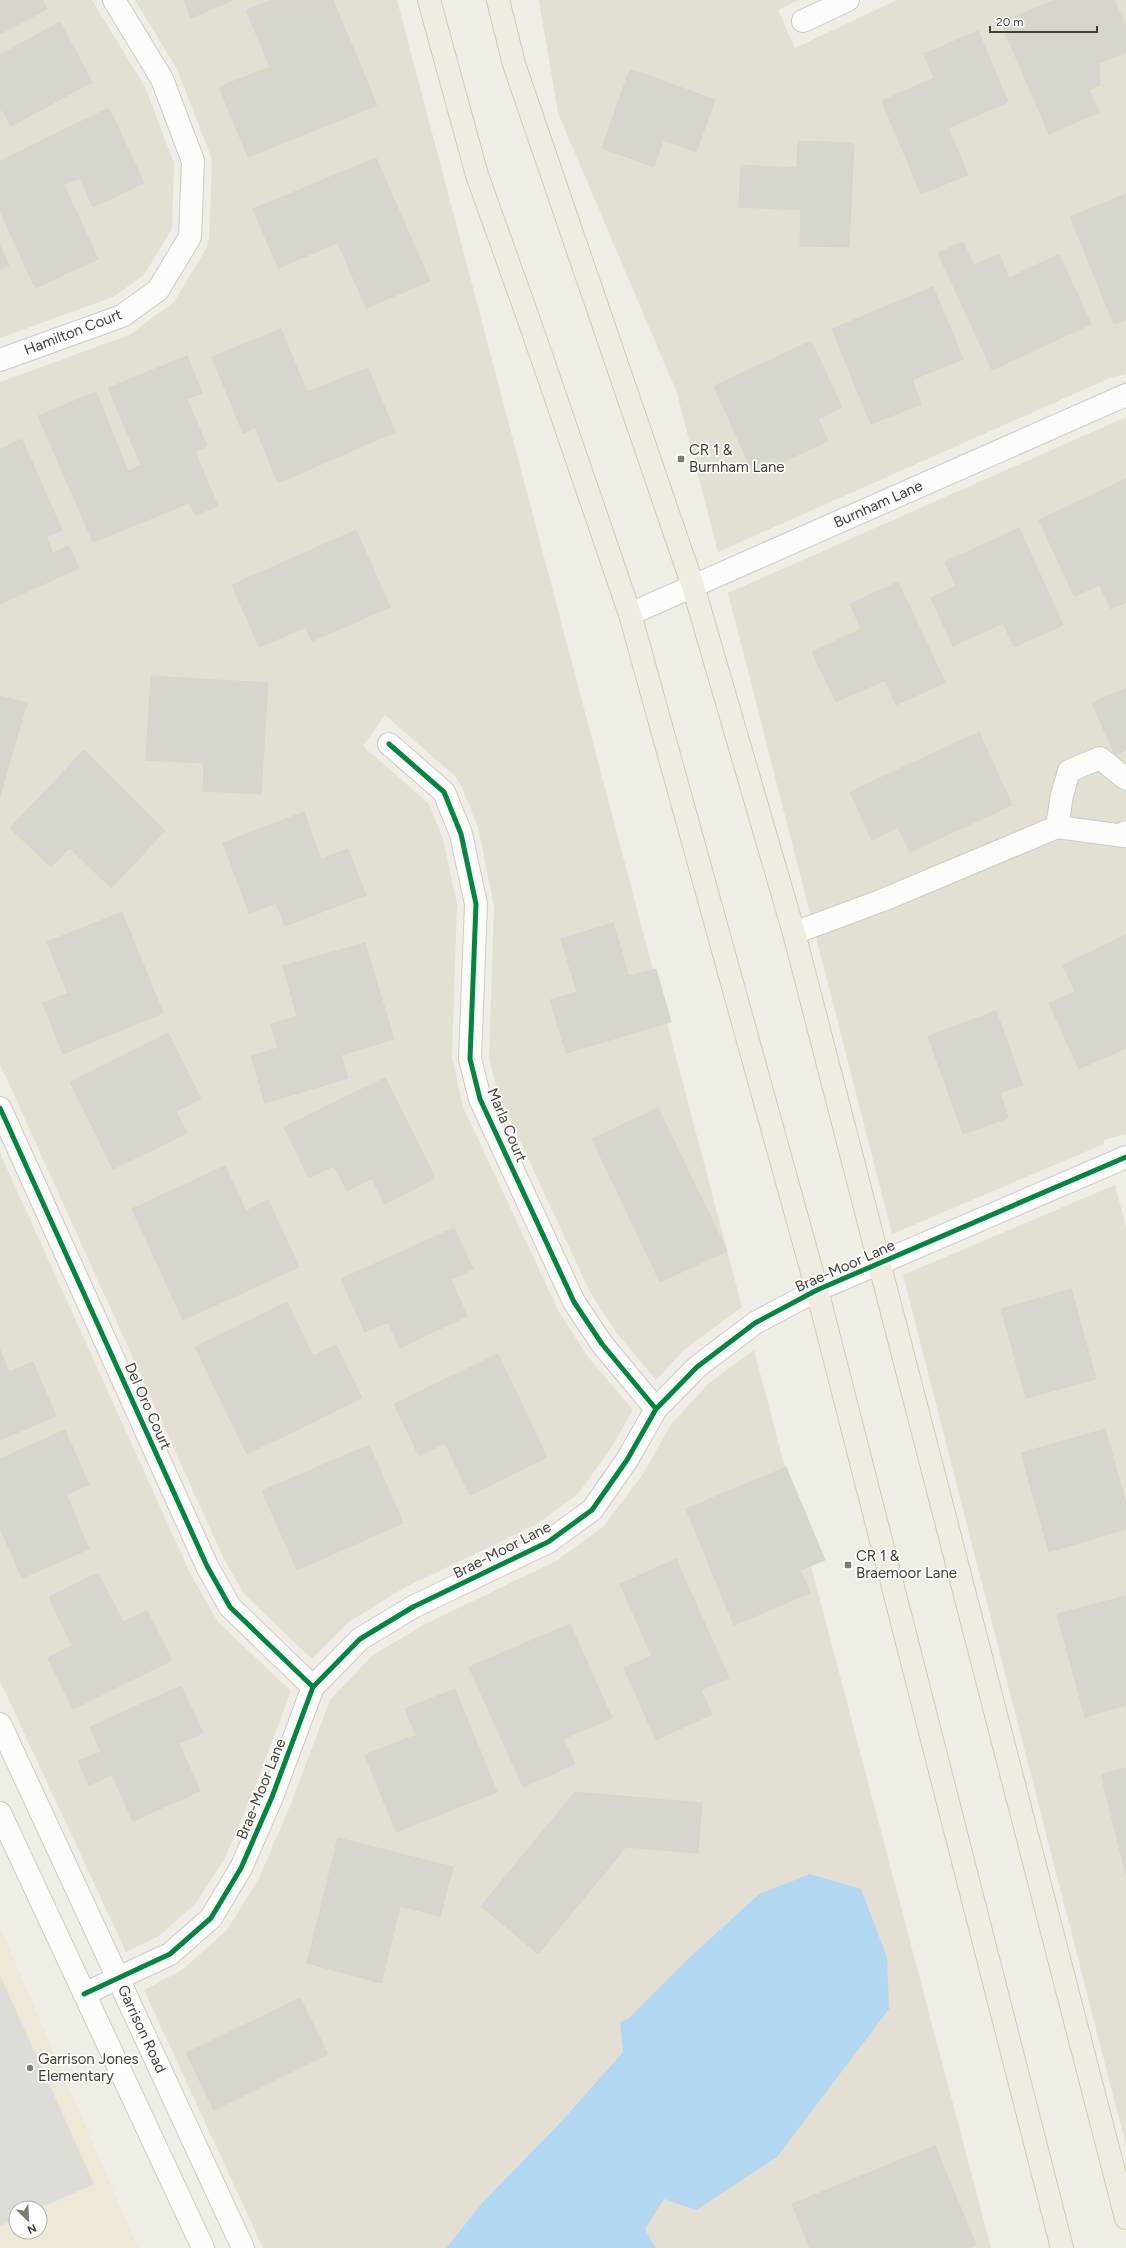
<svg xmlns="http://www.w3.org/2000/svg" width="1126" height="2248" font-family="Figtree,sans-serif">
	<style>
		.residential { fill: #e4dfd3 }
		.education { fill: #eee8d7; fill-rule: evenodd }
		.parking { fill: #dedcd6 }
		.water { fill: #b2d7f1 }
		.building { fill: #d8d5cf; stroke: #d7d4cc }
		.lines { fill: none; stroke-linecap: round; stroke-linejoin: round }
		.minor-casing { stroke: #cdcac4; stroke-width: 24 }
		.major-casing { stroke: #d3cab2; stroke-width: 24 }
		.minor { stroke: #fdfcfb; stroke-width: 22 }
		.major { stroke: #f0ece2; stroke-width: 22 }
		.cycleway-casing { stroke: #fff; stroke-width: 8 }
		.cycleway { stroke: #00873e; stroke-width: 5 }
		.poi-dot { fill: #807b71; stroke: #fff; stroke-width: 1.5 }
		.labels { text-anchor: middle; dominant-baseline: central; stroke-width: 3.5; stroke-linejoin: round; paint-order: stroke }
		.street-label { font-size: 15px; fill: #453e32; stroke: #fff }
		.poi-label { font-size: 15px; fill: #453e32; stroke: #fff; text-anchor: start }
	</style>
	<rect width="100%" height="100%" fill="#efede6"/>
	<path class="residential" d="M 0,0 L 92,0 L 145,87 L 174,163 L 172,229 L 144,275 L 113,297 L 0,338 Z
		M 135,0 L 397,0 L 742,1307 L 685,1349 L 656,1380 L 616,1332 L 590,1292 L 498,1093 L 489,1059 L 494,906 L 478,827 L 461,785 L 455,776 L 385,715 L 363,746 L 429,804 L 443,839 L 457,904 L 452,1056 L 463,1107 L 559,1312 L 588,1357 L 633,1410 L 611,1448 L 578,1494 L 537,1524 L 404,1588 L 350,1621 L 312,1659 L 244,1594 L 223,1557 L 0,1064 L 0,382 L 129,335 L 174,302 L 206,249 L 209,239 L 212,163 L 210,154 L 177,69 Z
		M 539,0 L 799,0 L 778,10 L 795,48 L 897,0 L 1126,0 L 1126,374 L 1112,377 L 718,552 L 677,393 L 558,113 Z
		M 1126,417 L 1126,1134 L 1104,1140 L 1104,1144 L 892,1234 L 728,593 Z
		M 0,1153 L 190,1573 L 218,1622 L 291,1691 L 255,1787 L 225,1858 L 196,1903 L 159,1936 L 126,1952 L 0,1681 Z
		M 1115,1185 L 1126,1227 L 1126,2146 L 903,1275 Z
		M 754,1350 L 991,2248 L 656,2248 L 645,2229 L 664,2199 L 759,1894 L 689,1958 L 629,2018 L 620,2022 L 623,2052 L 558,2125 L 483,2202 L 446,2248 L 263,2248 L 144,1990 L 182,1970 L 227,1930 L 259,1878 L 290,1806 L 330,1700 L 372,1656 L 423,1625 L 556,1561 L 603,1527 L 643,1474 L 671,1424 L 709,1383 Z"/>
	<path class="education" d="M 0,1927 L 138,2248 L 0,2248 ZM 16,2208 L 40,2208 L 40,2232 L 16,2232 Z"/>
	<path class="parking" d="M 0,1975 L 94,2184 L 40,2208 L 16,2208 L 16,2219 L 0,2226 Z"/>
	<path class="water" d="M 810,1874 L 861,1889 L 887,1957 L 889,2009 L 777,2157 L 696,2210 L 664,2199 L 645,2229 L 656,2248 L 446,2248 L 483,2202 L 558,2125 L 623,2052 L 620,2022 L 629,2018 L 689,1958 L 759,1894 Z"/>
	<path class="building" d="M 0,0 L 42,0 L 47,9 L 0,34 Z
		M 184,0 L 233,0 L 191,18 Z
		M 272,0 L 333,0 L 377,105 L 248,157 L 219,87 L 270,67 L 246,10 Z
		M 1054,0 L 1114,0 L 1126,27 L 1126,52 L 1099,63 L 1100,85 L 1089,90 L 1099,112 L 1049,134 L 1001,23 Z
		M 60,22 L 92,82 L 11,126 L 2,110 L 0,111 L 0,55 Z
		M 978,31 L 1008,102 L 948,128 L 968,175 L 921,194 L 882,101 L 934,78 L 924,54 Z
		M 630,69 L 715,100 L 696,152 L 663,140 L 654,167 L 602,148 Z
		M 109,108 L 144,183 L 93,207 L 80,178 L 64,185 L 98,259 L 35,288 L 0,211 L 0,161 Z
		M 798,141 L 854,143 L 849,247 L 800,246 L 801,210 L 739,207 L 741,165 L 797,168 Z
		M 376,158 L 430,281 L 366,308 L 338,243 L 278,268 L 253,209 Z
		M 1126,194 L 1126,319 L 1114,324 L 1070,217 Z
		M 963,242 L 974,265 L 999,254 L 1009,278 L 1059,254 L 1091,324 L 992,370 L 938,253 Z
		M 0,246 L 9,265 L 0,270 Z
		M 933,287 L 963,359 L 912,380 L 921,404 L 871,424 L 832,329 Z
		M 281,329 L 307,392 L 368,368 L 395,432 L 278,483 L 255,427 L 243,433 L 212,357 Z
		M 811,341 L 842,407 L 818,419 L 828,441 L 754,475 L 714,386 Z
		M 187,356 L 202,393 L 187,399 L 207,446 L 195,452 L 218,506 L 195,515 L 189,503 L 93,542 L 38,416 L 96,392 L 128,471 L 141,465 L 108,388 Z
		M 22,439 L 62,530 L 46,537 L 53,553 L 69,546 L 79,568 L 0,604 L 0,449 Z
		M 1126,479 L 1126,602 L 1111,609 L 1099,585 L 1074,596 L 1039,520 Z
		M 1019,528 L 1063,625 L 1014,647 L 1003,623 L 953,646 L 931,598 L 956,586 L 945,562 Z
		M 356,530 L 390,607 L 312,641 L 306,627 L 259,647 L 232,585 Z
		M 898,582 L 945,682 L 896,705 L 885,680 L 836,702 L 812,652 L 861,629 L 850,604 Z
		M 151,676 L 268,683 L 261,794 L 203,791 L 204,763 L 146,760 Z
		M 1126,688 L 1126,750 L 1115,755 L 1092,703 Z
		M 0,696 L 27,703 L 0,796 Z
		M 979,732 L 1012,805 L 910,852 L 898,827 L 872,840 L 850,792 Z
		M 84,750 L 165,831 L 111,888 L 70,848 L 51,867 L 10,828 Z
		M 304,812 L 321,859 L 348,849 L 366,895 L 285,926 L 276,903 L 249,913 L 223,843 Z
		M 122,912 L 163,1013 L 63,1054 L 43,1003 L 68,993 L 47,942 Z
		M 613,923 L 629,976 L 656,969 L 671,1022 L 566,1053 L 550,1000 L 577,992 L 561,939 Z
		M 1126,935 L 1126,1048 L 1079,1069 L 1049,1003 L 1075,992 L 1063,965 Z
		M 365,943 L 394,1039 L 341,1055 L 348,1078 L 265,1103 L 251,1056 L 278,1048 L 271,1024 L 297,1016 L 283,966 Z
		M 996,1011 L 1023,1085 L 1000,1093 L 1008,1118 L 963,1134 L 928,1036 Z
		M 168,1033 L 201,1099 L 176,1111 L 187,1133 L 113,1169 L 70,1082 Z
		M 385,1078 L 435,1178 L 385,1204 L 372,1178 L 347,1191 L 334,1166 L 309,1178 L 284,1127 Z
		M 658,1108 L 727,1251 L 660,1282 L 592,1139 Z
		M 225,1166 L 246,1211 L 268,1200 L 299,1267 L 183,1320 L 132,1209 Z
		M 454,1228 L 473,1269 L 451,1279 L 467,1316 L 400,1348 L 388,1322 L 365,1332 L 341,1279 Z
		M 1071,1289 L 1096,1379 L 1026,1398 L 1001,1309 Z
		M 287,1302 L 313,1356 L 336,1345 L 362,1398 L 247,1454 L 195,1347 Z
		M 0,1350 L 9,1372 L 33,1362 L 56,1416 L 0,1440 Z
		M 498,1354 L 547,1457 L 470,1495 L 445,1443 L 419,1456 L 394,1404 Z
		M 1105,1429 L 1126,1503 L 1126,1529 L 1049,1552 L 1021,1453 Z
		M 65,1430 L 89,1485 L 66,1494 L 89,1549 L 22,1578 L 0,1528 L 0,1459 Z
		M 369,1445 L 403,1523 L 297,1570 L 262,1491 Z
		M 786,1467 L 825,1560 L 800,1570 L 810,1593 L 734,1625 L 686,1509 Z
		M 676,1559 L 729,1678 L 701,1690 L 712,1714 L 656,1740 L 624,1668 L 652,1656 L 620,1584 Z
		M 98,1573 L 123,1622 L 147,1611 L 172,1660 L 73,1709 L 48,1658 L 72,1646 L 49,1597 Z
		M 1126,1596 L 1126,1705 L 1085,1717 L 1057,1614 Z
		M 570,1624 L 612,1718 L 563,1739 L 575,1764 L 523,1787 L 469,1667 Z
		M 181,1686 L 203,1733 L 179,1743 L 200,1791 L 133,1821 L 112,1775 L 89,1785 L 78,1761 L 101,1752 L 90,1727 Z
		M 455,1689 L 497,1792 L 396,1832 L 365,1755 L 416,1735 L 405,1709 Z
		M 1126,1768 L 1126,1875 L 1101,1774 Z
		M 575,1792 L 702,1803 L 698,1853 L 626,1847 L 538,1954 L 481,1906 Z
		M 338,1838 L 453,1867 L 440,1916 L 400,1906 L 381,1983 L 307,1963 Z
		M 300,1998 L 328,2054 L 214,2110 L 186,2053 Z
		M 935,2146 L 976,2245 L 969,2248 L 810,2248 L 792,2204 Z"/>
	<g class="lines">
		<defs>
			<path id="minor" d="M 803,21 L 848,0
				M 0,360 L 122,316 L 158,290 L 190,237 L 193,161 L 162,79 L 114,0
				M 630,614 L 1126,395
				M 389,744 L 444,792 L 461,834 L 476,904 L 470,1059 L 480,1099 L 574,1302 L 602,1344 L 656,1409
				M 1057,827 L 1062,795 L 1069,771 L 1100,758 L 1126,779
				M 794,933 L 883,900 L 1057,827 L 1124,836 L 1126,832
				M 0,1108 L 207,1566 L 230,1607 L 313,1687
				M 0,1724 L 243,2248
				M 0,1813 L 203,2248
				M 84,1994 L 170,1954 L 211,1918 L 241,1868 L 272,1797 L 313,1687 L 360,1639 L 413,1607 L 548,1542 L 592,1510 L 627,1460 L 656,1409 L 697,1367 L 755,1323 L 817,1290 L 1126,1157"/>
			<path id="major" d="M 429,0 L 477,175 L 530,323 L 630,614 L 817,1290 L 1062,2248
				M 498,0 L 514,64 L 693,586 L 794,933 L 1126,2218"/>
		</defs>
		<use href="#minor" class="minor-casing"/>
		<use href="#major" class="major-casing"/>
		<use href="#minor" class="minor"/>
		<use href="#major" class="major"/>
		<defs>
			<path id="cycleway" d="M 389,744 L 444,792 L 461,834 L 476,904 L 470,1059 L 480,1099 L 574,1302 L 602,1344 L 656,1409
				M 0,1108 L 207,1566 L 230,1607 L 313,1687
				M 84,1994 L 170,1954 L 211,1918 L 241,1868 L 272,1797 L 313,1687 L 360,1639 L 413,1607 L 548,1542 L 592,1510 L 627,1460 L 656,1409 L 697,1367 L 755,1323 L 817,1290 L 1126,1157"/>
		</defs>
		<use href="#cycleway" class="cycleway-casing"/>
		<use href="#cycleway" class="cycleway"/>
	</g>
	<g class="poi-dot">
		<rect x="677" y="455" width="8" height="8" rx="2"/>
		<rect x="844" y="1561" width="8" height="8" rx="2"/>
		<circle cx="30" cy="2068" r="4"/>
	</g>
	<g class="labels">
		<g class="street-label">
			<text transform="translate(73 332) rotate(-21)">Hamilton Court</text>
			<text transform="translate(878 504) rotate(-24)">Burnham Lane</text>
			<text transform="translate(507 1125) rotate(67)">Marla Court</text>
			<text transform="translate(845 1266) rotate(-24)">Brae-Moor Lane</text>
			<text transform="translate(148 1406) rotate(66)">Del Oro Court</text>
			<text transform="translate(502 1550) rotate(-27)">Brae-Moor Lane</text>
			<text transform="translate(261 1789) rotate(-68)">Brae-Moor Lane</text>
			<text transform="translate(142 2029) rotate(65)">Garrison Road</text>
		</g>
		<g class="poi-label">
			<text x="689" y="450">CR 1 &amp;<tspan x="689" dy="17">Burnham Lane</tspan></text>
			<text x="856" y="1556">CR 1 &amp;<tspan x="856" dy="17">Braemoor Lane</tspan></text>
			<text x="38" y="2059">Garrison Jones<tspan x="38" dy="17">Elementary</tspan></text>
		</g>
	</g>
	<g transform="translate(28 2220) rotate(156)"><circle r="19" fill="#ffffff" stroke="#b5b2ad"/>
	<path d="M0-3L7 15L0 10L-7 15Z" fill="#807b71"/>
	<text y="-6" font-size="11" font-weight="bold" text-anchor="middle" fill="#453e32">N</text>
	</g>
	<path d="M990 26v6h107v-6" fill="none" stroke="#453e32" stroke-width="2"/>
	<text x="996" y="26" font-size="12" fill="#453e32" stroke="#ffffff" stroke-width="3" paint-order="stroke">20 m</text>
</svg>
